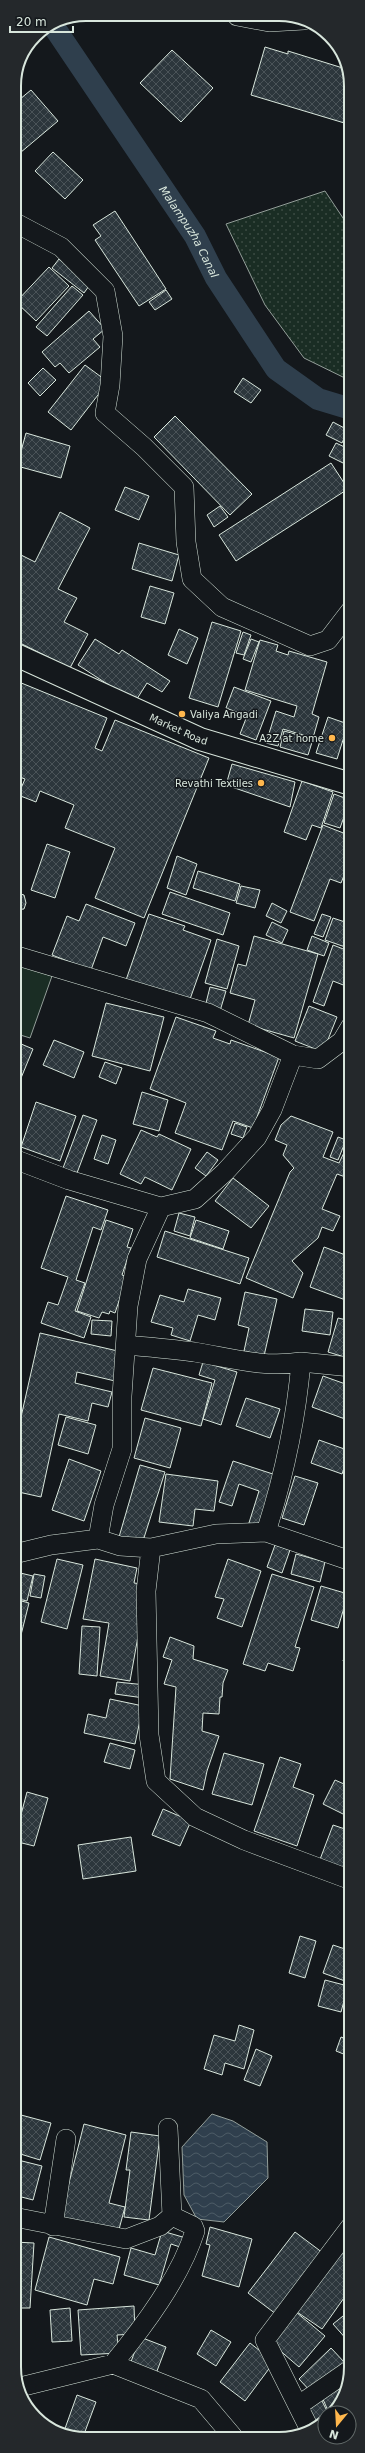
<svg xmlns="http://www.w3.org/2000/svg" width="365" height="2453" font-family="'DejaVu Sans',sans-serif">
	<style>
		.grass { fill: url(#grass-dots); stroke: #939e99 }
		.park { fill: #1a2d24; stroke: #939e99 }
		.water { fill: url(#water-waves); stroke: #939e99 }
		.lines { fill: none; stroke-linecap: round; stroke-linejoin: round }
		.canal { stroke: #2f3f4d; stroke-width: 22 }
		.building { fill: url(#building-cross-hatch); stroke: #d8e6dc }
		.street-casing { stroke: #d8e6dc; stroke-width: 20 }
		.secondary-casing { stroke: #d8e6dc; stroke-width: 24 }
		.street { stroke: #14181c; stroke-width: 19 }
		.secondary { stroke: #14181c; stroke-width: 22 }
		.poi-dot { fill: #ffb74d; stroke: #14181c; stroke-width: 1.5 }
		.labels { text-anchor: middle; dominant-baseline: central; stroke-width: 3; stroke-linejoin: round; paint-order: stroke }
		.poi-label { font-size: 10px; fill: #d8e6dc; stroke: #14181c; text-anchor: end }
		.street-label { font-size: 10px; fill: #d8e6dc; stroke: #14181c }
		.water-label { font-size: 11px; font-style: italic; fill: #d8e6dc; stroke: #14181c }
		.rim { fill: none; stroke: #d8e6dc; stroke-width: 2 }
	</style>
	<defs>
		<pattern id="grass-dots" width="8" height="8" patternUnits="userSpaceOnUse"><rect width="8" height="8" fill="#1a2d24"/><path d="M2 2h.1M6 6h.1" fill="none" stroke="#3b4b43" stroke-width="1.8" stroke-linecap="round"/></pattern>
		<pattern id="water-waves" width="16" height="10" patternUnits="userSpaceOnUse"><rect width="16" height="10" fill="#2f3f4d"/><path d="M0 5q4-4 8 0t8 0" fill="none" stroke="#4c5b66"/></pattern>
		<pattern id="building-cross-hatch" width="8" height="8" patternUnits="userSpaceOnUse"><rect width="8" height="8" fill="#2c363c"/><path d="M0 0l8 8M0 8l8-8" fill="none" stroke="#4a5358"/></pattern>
	</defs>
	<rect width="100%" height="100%" fill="#14181c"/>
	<path class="grass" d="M 325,191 L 351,230 L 351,381 L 304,358 L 265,305 L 226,224 Z"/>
	<path class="park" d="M 14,963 L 52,976 L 30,1038 L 14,1033 Z"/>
	<path class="water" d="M 212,2114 L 233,2121 L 267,2142 L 268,2178 L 224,2222 L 197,2219 L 184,2195 L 182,2147 Z"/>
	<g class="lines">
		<path class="canal" id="s1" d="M 52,24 L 195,236 L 216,278 L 276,369 L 318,399 L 351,409"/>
	</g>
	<path class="building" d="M 265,47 L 288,54 L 288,51 L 346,69 L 351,81 L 351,125 L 251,95 Z
		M 172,50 L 213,88 L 181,122 L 140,83 Z
		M 31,90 L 58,121 L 14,158 L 14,104 Z
		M 53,152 L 83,180 L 65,199 L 35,171 Z
		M 115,211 L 166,289 L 139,306 L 95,240 L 101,236 L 93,225 Z
		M 14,254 L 21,257 L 14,275 Z
		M 59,259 L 91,283 L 84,293 L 52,268 Z
		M 49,267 L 69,286 L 36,321 L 16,302 Z
		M 72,286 L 83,295 L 47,336 L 36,327 Z
		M 166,290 L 172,299 L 155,310 L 149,302 Z
		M 89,311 L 105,329 L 93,339 L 100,347 L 69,373 L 60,363 L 55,367 L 42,352 Z
		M 85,365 L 108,382 L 71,430 L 48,412 Z
		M 43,368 L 56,380 L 40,396 L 28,383 Z
		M 243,378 L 261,390 L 251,403 L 234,392 Z
		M 175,416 L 252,494 L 230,515 L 154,437 Z
		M 333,422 L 348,430 L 342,443 L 326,435 Z
		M 26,433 L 70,446 L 61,478 L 17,466 Z
		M 336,443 L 351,450 L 345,464 L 329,456 Z
		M 331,463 L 348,489 L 236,561 L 219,535 Z
		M 125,487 L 149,496 L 139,520 L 115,510 Z
		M 220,506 L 228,517 L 214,527 L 207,515 Z
		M 60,512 L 90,528 L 58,589 L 77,598 L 64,622 L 88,634 L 70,668 L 14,640 L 14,555 L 15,552 L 35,562 Z
		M 139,543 L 179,555 L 172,581 L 132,569 Z
		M 150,586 L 174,593 L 165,624 L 141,617 Z
		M 212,622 L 241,631 L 218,707 L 189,698 Z
		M 179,629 L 198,638 L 187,664 L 168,655 Z
		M 243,632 L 251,635 L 244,655 L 236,653 Z
		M 95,639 L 119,654 L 122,650 L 170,681 L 162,692 L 147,683 L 135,702 L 78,665 Z
		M 251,639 L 259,642 L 251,662 L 243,659 Z
		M 260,640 L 278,645 L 276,651 L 288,655 L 289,651 L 327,662 L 312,714 L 319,717 L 313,738 L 283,729 L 278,746 L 266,743 L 276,711 L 294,717 L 297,706 L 245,690 Z
		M 14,680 L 107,718 L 95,748 L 102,751 L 115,720 L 209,758 L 144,918 L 95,898 L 115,848 L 65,828 L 74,805 L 40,791 L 36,802 L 18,795 L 25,779 L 17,776 L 14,783 Z
		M 234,687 L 271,701 L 256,740 L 240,734 L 247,716 L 226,708 Z
		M 328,717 L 348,724 L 337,759 L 316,753 Z
		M 284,731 L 313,739 L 308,755 L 280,747 Z
		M 232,764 L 295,782 L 290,807 L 226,785 Z
		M 302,781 L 333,792 L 321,828 L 312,825 L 306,840 L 284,832 Z
		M 334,794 L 350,800 L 340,828 L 324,823 Z
		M 323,825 L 351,836 L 351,858 L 341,883 L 330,879 L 314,921 L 290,912 Z
		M 47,844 L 70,852 L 55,898 L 31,890 Z
		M 177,856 L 197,864 L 186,895 L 167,888 Z
		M 198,871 L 240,884 L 235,901 L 193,888 Z
		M 241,886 L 260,890 L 255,908 L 236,903 Z
		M 14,892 L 24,895 L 26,903 L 24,909 L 14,910 Z
		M 170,892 L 230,913 L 223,935 L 162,914 Z
		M 272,903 L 287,911 L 281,923 L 266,916 Z
		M 86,904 L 135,923 L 126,946 L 103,937 L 91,970 L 52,955 L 67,916 L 79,921 Z
		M 149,914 L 185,926 L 183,930 L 211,940 L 189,1002 L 126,980 Z
		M 322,914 L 331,917 L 323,937 L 314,934 Z
		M 333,918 L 351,924 L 351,949 L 325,940 Z
		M 272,922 L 288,930 L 282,943 L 266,935 Z
		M 254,936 L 318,954 L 294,1038 L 248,1025 L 255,1000 L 230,993 L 238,964 L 246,966 Z
		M 312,936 L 329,943 L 324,956 L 307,950 Z
		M 217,939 L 239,946 L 227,989 L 205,983 Z
		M 333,945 L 351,952 L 351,988 L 333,981 L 324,1006 L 313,1002 Z
		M 210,987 L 226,991 L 220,1011 L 205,1007 Z
		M 106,1003 L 164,1017 L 150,1071 L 92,1056 Z
		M 309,1006 L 337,1017 L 323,1052 L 295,1041 Z
		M 176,1017 L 216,1031 L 213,1038 L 230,1044 L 231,1040 L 279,1057 L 253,1128 L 233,1121 L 222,1150 L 175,1133 L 186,1103 L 150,1089 Z
		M 54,1040 L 84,1052 L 74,1078 L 43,1065 Z
		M 14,1041 L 33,1049 L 14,1095 Z
		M 105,1062 L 122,1068 L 116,1084 L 99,1077 Z
		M 142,1092 L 168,1100 L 159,1131 L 133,1124 Z
		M 36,1102 L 76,1116 L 60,1161 L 21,1147 Z
		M 83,1115 L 97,1120 L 77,1173 L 63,1168 Z
		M 291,1116 L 333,1132 L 323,1157 L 339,1163 L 351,1138 L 351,1179 L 337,1174 L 322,1209 L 340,1216 L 333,1231 L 322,1227 L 318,1238 L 292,1261 L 303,1273 L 293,1298 L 246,1278 L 290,1172 L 294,1168 L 283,1155 L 287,1145 L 275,1140 L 281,1125 Z
		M 235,1123 L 247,1127 L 243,1138 L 231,1134 Z
		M 141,1130 L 157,1137 L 159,1134 L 191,1149 L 172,1190 L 145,1177 L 141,1184 L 120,1174 Z
		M 102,1135 L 116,1140 L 108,1164 L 94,1159 Z
		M 338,1137 L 346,1140 L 338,1160 L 330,1157 Z
		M 207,1152 L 218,1160 L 206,1176 L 195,1168 Z
		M 233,1178 L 269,1206 L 251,1228 L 215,1201 Z
		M 66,1196 L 108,1210 L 101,1230 L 93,1227 L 76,1280 L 85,1283 L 75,1311 L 91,1317 L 84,1338 L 41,1323 L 48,1302 L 58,1305 L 68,1277 L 41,1268 Z
		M 179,1213 L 195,1217 L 190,1236 L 174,1231 Z
		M 106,1220 L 133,1229 L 127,1247 L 131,1248 L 122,1275 L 127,1277 L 115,1313 L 110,1311 L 109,1314 L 102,1312 L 99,1318 L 77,1311 Z
		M 196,1220 L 229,1231 L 223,1249 L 190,1238 Z
		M 165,1231 L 249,1258 L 240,1284 L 157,1257 Z
		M 324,1247 L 351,1257 L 351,1302 L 310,1287 Z
		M 188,1289 L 221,1298 L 215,1320 L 198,1315 L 190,1341 L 171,1335 L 173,1328 L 151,1322 L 160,1295 L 184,1302 Z
		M 245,1292 L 277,1299 L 264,1356 L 244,1351 L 249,1328 L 238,1325 Z
		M 305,1309 L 333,1312 L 330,1335 L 302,1331 Z
		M 338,1318 L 351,1321 L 351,1359 L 328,1352 Z
		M 92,1320 L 112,1321 L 111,1336 L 91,1334 Z
		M 40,1333 L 122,1352 L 115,1381 L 77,1372 L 75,1383 L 112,1392 L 108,1407 L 92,1403 L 88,1421 L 59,1414 L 41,1497 L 14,1491 L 14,1448 Z
		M 203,1362 L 237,1372 L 221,1425 L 203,1419 L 215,1380 L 199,1375 Z
		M 153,1368 L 212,1383 L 201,1426 L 141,1410 Z
		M 323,1376 L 351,1386 L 351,1404 L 345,1419 L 312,1407 Z
		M 246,1398 L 280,1409 L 270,1438 L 236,1426 Z
		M 66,1417 L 96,1425 L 88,1454 L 58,1445 Z
		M 145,1418 L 181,1428 L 170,1468 L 134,1458 Z
		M 319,1440 L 350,1451 L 342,1474 L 311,1463 Z
		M 69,1459 L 101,1471 L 84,1521 L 52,1510 Z
		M 233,1461 L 282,1477 L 263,1531 L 248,1526 L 259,1491 L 239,1484 L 232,1506 L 219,1502 Z
		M 140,1465 L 165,1472 L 142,1544 L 119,1537 Z
		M 166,1474 L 218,1481 L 214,1511 L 195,1509 L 193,1526 L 159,1522 Z
		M 295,1476 L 318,1483 L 304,1525 L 282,1518 Z
		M 275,1545 L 290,1550 L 282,1573 L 267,1567 Z
		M 296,1554 L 325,1562 L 320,1582 L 291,1574 Z
		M 57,1559 L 83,1565 L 67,1629 L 41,1622 Z
		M 95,1559 L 137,1568 L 134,1583 L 142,1584 L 142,1614 L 130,1681 L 100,1676 L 109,1623 L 83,1619 Z
		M 228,1559 L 261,1571 L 242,1627 L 217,1618 L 224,1599 L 215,1597 Z
		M 16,1572 L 33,1576 L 27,1601 L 14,1598 Z
		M 34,1574 L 45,1576 L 41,1598 L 30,1596 Z
		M 272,1574 L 314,1587 L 295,1647 L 300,1648 L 293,1671 L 268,1663 L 265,1671 L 243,1664 Z
		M 321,1586 L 348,1594 L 338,1628 L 311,1620 Z
		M 14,1599 L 29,1603 L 21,1635 L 14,1633 Z
		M 82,1626 L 100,1627 L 97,1676 L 79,1674 Z
		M 351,1636 L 351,1664 L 343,1661 Z
		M 170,1637 L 194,1646 L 193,1659 L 228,1670 L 223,1683 L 222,1697 L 220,1697 L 219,1714 L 203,1713 L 202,1731 L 219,1736 L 207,1771 L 203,1790 L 170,1779 L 176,1687 L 164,1684 L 172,1660 L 163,1657 Z
		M 117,1682 L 146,1685 L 144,1698 L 115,1694 Z
		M 110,1699 L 143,1706 L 135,1744 L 84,1733 L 88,1714 L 106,1718 Z
		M 14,1742 L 17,1742 L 14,1770 Z
		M 110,1743 L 135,1750 L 130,1769 L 104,1762 Z
		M 224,1753 L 264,1764 L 252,1805 L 212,1794 Z
		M 280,1757 L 301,1764 L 293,1787 L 314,1795 L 297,1846 L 254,1831 Z
		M 351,1769 L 351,1808 L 347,1816 L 323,1804 L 335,1780 L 344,1784 Z
		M 27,1792 L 48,1798 L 34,1846 L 14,1841 Z
		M 163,1809 L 191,1821 L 180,1846 L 152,1835 Z
		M 333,1825 L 351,1831 L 351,1859 L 346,1872 L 319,1862 Z
		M 131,1837 L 136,1871 L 83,1879 L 78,1845 Z
		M 300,1936 L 316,1941 L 305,1978 L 289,1973 Z
		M 333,1945 L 351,1951 L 351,1966 L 345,1981 L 323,1973 Z
		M 325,1980 L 348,1986 L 341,2012 L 318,2006 Z
		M 239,2025 L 254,2030 L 244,2069 L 225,2063 L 222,2075 L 204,2069 L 214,2035 L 235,2041 Z
		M 341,2037 L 351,2041 L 351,2057 L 336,2051 Z
		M 256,2049 L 272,2056 L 260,2086 L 244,2080 Z
		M 21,2115 L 51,2123 L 40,2160 L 14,2152 L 14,2136 Z
		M 84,2124 L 126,2135 L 109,2203 L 125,2207 L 118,2233 L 60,2218 Z
		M 131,2132 L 160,2136 L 149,2220 L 124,2217 L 130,2170 L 126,2170 Z
		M 14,2159 L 42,2166 L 33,2200 L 14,2195 Z
		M 210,2227 L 252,2239 L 239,2287 L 202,2276 L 210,2245 L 206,2244 Z
		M 162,2231 L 186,2238 L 183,2248 L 171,2244 L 159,2285 L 124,2275 L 131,2248 L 155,2255 Z
		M 295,2232 L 323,2253 L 276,2314 L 248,2293 Z
		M 49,2237 L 120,2257 L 113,2284 L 94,2279 L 87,2305 L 35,2290 Z
		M 14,2242 L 34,2243 L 30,2308 L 14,2308 Z
		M 341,2250 L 351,2257 L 351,2288 L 322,2329 L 297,2312 Z
		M 351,2295 L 351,2310 L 344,2305 Z
		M 134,2306 L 135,2334 L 117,2335 L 119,2353 L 81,2355 L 78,2310 Z
		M 70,2308 L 72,2341 L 52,2342 L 50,2310 Z
		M 296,2312 L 325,2336 L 299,2367 L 270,2342 Z
		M 348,2312 L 351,2316 L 351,2338 L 348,2341 L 333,2324 Z
		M 211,2330 L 231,2342 L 216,2366 L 197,2354 Z
		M 140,2337 L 166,2347 L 154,2379 L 128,2370 Z
		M 250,2343 L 274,2362 L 245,2401 L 220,2382 Z
		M 331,2348 L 345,2363 L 312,2393 L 299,2379 Z
		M 339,2389 L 343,2399 L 333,2413 L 329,2413 L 322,2397 Z
		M 77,2395 L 96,2402 L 83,2437 L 67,2437 L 63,2434 Z
		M 320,2397 L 328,2413 L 325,2413 L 325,2420 L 314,2425 L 304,2405 Z
		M 288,2432 L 290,2436 L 278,2439 Z"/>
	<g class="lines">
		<defs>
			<path id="street" d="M 237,16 L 269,22 L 304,20
				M 14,222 L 61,247 L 105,291 L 113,336 L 110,385 L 105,413 L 144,447 L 184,487 L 186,542 L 192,579 L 222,607 L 310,646 L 328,640 L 351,610
				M 14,955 L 208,1013 L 293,1055 L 318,1059 L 342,1041 L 351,1026
				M 14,1159 L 69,1180 L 161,1207 L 195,1199 L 225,1172 L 257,1137 L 272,1110 L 293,1055
				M 161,1207 L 137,1259 L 128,1306 L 122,1396 L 122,1449 L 104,1505 L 98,1539 L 120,1546 L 151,1548 L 216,1534 L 266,1532
				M 127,1345 C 149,1347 172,1349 194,1352 C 231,1358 263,1368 301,1362
				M 351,1367 L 301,1362 C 296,1421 284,1476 266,1532 L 351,1561
				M 151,1548 L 146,1591 L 149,1735 L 156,1781 L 195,1817 L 244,1840 L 351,1880
				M 14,1554 L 51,1545 L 98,1539
				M 14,2217 L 126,2239 L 160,2226 L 172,2216
				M 53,2226 L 66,2139
				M 113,2364 C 144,2326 180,2278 195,2231 L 193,2226 L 172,2216 L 168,2128
				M 20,2387 L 113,2364 L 201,2399 L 234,2438
				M 299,2405 L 351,2369
				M 309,2428 L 265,2340 L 351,2226"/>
			<g id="secondary">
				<path id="s2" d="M 14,654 L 200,739 L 351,784"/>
			</g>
		</defs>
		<use href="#street" class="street-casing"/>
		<use href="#secondary" class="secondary-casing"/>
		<use href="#street" class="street"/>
		<use href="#secondary" class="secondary"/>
	</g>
	<g class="poi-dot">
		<circle cx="182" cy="714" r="4"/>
		<circle cx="332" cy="738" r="4"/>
		<circle cx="261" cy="783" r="4"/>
	</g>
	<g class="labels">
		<g class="poi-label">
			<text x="190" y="714" text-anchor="start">Valiya Angadi</text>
			<text x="324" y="738">A2Z at home</text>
			<text x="253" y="783">Revathi Textiles</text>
		</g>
		<g class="street-label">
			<text stroke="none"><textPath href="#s2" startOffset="181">Market Road</textPath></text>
		</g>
		<g class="water-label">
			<text stroke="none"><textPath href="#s1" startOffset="249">Malampuzha Canal</textPath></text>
		</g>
	</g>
	<path d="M0 0H365V2453H0ZM86 21H279A65 65 0 0 1 344 86V2367A65 65 0 0 1 279 2432H86A65 65 0 0 1 21 2367V86A65 65 0 0 1 86 21Z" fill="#24282b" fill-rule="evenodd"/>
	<path class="rim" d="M86 21H279A65 65 0 0 1 344 86V2367A65 65 0 0 1 279 2432H86A65 65 0 0 1 21 2367V86A65 65 0 0 1 86 21Z"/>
	<g transform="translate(337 2425) rotate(198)"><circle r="19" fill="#14181c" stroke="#626a69"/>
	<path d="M0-3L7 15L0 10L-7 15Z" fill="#ffb74d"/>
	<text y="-6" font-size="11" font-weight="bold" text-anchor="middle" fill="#d8e6dc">N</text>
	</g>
	<path d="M10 26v6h63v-6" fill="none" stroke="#d8e6dc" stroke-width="2"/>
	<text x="16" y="26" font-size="12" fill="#d8e6dc" stroke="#14181c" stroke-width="3" paint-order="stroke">20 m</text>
</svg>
